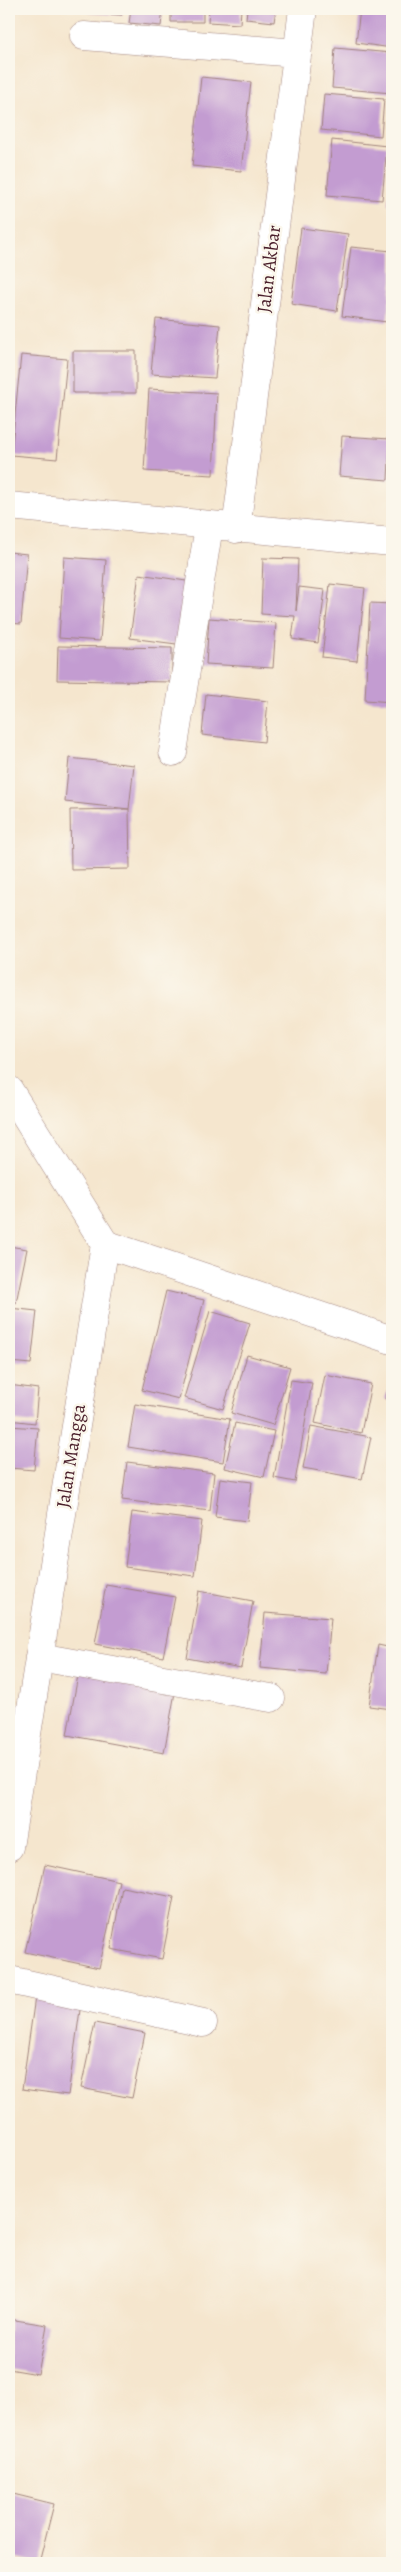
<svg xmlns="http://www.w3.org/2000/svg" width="401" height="2572" font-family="Alegreya,serif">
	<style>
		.building { fill: #c39cd1 }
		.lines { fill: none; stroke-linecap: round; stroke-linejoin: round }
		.minor-casing { stroke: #a0827c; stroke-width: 29 }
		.minor { stroke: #fff; stroke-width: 28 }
		.labels { text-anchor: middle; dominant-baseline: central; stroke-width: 5; stroke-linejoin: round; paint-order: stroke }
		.street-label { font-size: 19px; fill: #4a1f2b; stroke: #fbf7ec }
	</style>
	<rect width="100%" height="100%" fill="#fbf7ec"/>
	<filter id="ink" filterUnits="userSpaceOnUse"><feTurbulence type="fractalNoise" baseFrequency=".02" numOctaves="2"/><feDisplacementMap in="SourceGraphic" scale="10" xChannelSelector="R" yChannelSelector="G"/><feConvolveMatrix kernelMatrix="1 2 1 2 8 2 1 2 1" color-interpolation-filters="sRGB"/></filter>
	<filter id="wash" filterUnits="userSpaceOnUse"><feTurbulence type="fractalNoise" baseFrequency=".0096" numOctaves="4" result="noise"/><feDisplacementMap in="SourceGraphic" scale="20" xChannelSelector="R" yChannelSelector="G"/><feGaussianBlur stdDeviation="1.12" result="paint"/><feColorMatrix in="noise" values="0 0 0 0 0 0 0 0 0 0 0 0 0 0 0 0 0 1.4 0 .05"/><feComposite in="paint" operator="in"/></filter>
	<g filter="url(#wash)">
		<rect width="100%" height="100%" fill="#f5e6ce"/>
		<g id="blocks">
			<path class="building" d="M 89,9 L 122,9 L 122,15 L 89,13 Z
				M 131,9 L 163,9 L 161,26 L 129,23 Z
				M 171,9 L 203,9 L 203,22 L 171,22 Z
				M 209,9 L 241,9 L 240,24 L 208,22 Z
				M 247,9 L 276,9 L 274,22 L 246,19 Z
				M 360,9 L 392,9 L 392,48 L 356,43 Z
				M 335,48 L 392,53 L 392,93 L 332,88 Z
				M 201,77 L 251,82 L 241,171 L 192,166 Z
				M 324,94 L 384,99 L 381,136 L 321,130 Z
				M 332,140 L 387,146 L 382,200 L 327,195 Z
				M 391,175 L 392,175 L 392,205 L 388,204 Z
				M 301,228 L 348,234 L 337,311 L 291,304 Z
				M 351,247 L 392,251 L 392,280 L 387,322 L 342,316 Z
				M 156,319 L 220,325 L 215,378 L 151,374 Z
				M 73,351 L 136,351 L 136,393 L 73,393 Z
				M 21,355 L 67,359 L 57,459 L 11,455 Z
				M 149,389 L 217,393 L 213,475 L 144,471 Z
				M 342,436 L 390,439 L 388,480 L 339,476 Z
				M 9,552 L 27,554 L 21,624 L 9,623 Z
				M 64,557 L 106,560 L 100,641 L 59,638 Z
				M 263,558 L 298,559 L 296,611 L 299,587 L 325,590 L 318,643 L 292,639 L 295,616 L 261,614 Z
				M 139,574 L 193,582 L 184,645 L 130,638 Z
				M 330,584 L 365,588 L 357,661 L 322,657 Z
				M 370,603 L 392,604 L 392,702 L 365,700 Z
				M 209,618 L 276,623 L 273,668 L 206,664 Z
				M 58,646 L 172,648 L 172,682 L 57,680 Z
				M 206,694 L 268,701 L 264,742 L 202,735 Z
				M 69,758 L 134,765 L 129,809 L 65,802 Z
				M 129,809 L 130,869 L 71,870 L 70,810 Z
				M 9,1246 L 27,1249 L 16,1303 L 9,1302 Z
				M 166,1291 L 204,1300 L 179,1399 L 142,1390 Z
				M 9,1308 L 37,1311 L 31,1364 L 9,1362 Z
				M 210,1311 L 250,1323 L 223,1409 L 184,1398 Z
				M 247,1355 L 290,1367 L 273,1425 L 231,1413 Z
				M 325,1375 L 371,1384 L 361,1433 L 315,1423 Z
				M 291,1380 L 312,1383 L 295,1482 L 274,1478 Z
				M 392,1380 L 392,1401 L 385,1399 Z
				M 9,1385 L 38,1389 L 35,1423 L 9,1420 Z
				M 135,1404 L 230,1419 L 223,1462 L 128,1447 Z
				M 235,1423 L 274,1431 L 264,1477 L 225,1468 Z
				M 9,1426 L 38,1428 L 34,1470 L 9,1468 Z
				M 311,1426 L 371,1437 L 362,1479 L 303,1468 Z
				M 127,1462 L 214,1473 L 210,1511 L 122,1500 Z
				M 220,1478 L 252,1482 L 247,1521 L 215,1517 Z
				M 132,1512 L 202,1521 L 195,1576 L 125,1567 Z
				M 106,1585 L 175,1597 L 163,1657 L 95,1644 Z
				M 199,1591 L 253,1601 L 241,1668 L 187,1658 Z
				M 265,1613 L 331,1618 L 326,1674 L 260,1668 Z
				M 378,1645 L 392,1648 L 392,1709 L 369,1706 Z
				M 79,1670 L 176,1687 L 164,1753 L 67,1735 Z
				M 45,1865 L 119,1881 L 99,1968 L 25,1952 Z
				M 122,1887 L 174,1897 L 162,1959 L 111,1949 Z
				M 35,1997 L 81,2003 L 68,2095 L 22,2089 Z
				M 95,2023 L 145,2033 L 132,2098 L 81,2088 Z
				M 9,2319 L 47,2325 L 38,2374 L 9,2369 Z
				M 9,2493 L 54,2504 L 39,2563 L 9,2556 Z"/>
		</g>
	</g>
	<g filter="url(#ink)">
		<use href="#blocks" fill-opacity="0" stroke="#a0827c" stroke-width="1"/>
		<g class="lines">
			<defs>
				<path id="minor" d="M 84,36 L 297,53
					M 9,506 L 392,542
					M 236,529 L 303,9
					M 173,752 L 209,526
					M 9,1090 L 105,1244 L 9,1847
					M 105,1244 L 392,1340
					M 39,1657 L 271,1698
					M 9,1980 L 203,2023"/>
			</defs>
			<use href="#minor" class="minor-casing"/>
			<use href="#minor" class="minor"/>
		</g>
	</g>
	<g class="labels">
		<g class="street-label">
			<text transform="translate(269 269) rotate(-83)">Jalan Akbar</text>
			<text transform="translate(71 1456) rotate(-81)">Jalan Mangga</text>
		</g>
	</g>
	<rect width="401" height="2572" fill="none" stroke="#fbf7ec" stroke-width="30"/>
</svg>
